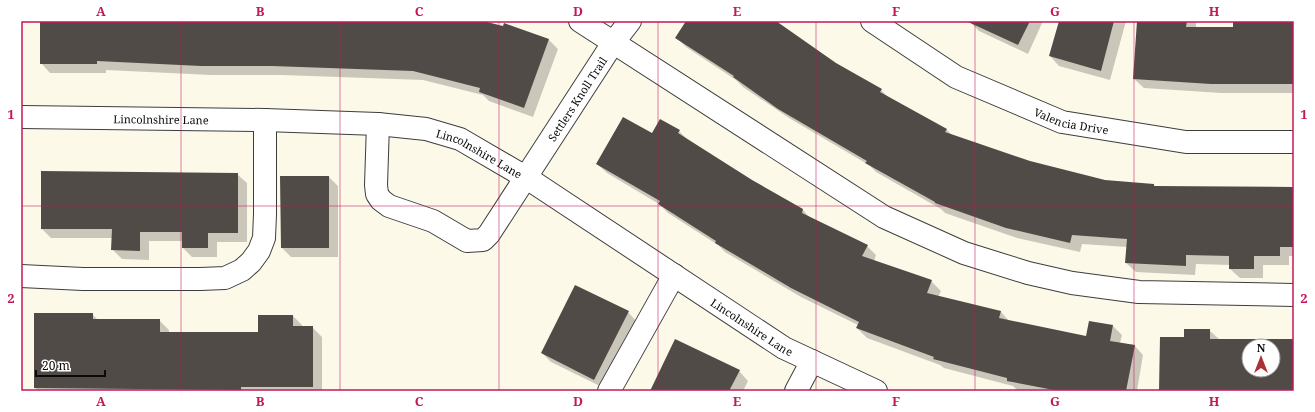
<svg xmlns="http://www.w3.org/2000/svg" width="1315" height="412" font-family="'Noto Serif',serif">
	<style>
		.shadow { fill: #0003; fill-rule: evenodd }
		.building { fill: #514b47; fill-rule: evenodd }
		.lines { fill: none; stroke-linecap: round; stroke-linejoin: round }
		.minor-casing { stroke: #3d3d3d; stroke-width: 24 }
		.minor { stroke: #fff; stroke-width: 22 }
		.grid { fill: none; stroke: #c2185b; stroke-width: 1; stroke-opacity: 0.55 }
		.labels { text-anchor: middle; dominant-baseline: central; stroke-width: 4; stroke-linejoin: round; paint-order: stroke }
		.street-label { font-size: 11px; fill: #0a0a0a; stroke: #fff }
		.neatline { fill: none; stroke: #c2185b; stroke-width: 1.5 }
		.grid-label { font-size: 13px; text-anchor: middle; font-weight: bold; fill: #c2185b }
	</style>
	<rect width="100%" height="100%" fill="#fdf9e9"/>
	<path class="shadow" d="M 41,21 L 479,21 L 549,40 L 558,49 L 533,117 L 489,101 L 483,95 L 423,80 L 282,75 L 211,75 L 106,70 L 106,73 L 50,73 L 41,63 Z
		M 688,21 L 774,21 L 835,63 L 881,90 L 890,99 L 946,129 L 952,135 L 1029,162 L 1104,181 L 1154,185 L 1156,187 L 1294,188 L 1294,256 L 1289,256 L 1289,265 L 1263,265 L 1263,278 L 1240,278 L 1230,269 L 1230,265 L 1196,264 L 1195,275 L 1136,272 L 1126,263 L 1127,247 L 1082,244 L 1080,252 L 1017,238 L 945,213 L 941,209 L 876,172 L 869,165 L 789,118 L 743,87 L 736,80 L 686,47 L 677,38 Z
		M 970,21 L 1043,21 L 1028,54 L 979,31 L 970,22 Z
		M 1060,21 L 1126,21 L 1110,80 L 1059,66 L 1050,56 Z
		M 1138,21 L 1196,21 L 1196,28 L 1234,28 L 1234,21 L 1294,21 L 1294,93 L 1221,93 L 1144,88 L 1134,79 Z
		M 679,131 L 689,141 L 752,180 L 803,210 L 811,219 L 867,246 L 876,255 L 874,261 L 931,281 L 941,291 L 938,297 L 1001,312 L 1010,322 L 1087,337 L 1113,326 L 1122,335 L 1120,343 L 1134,345 L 1143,355 L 1137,391 L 1023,391 L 1017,390 L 1013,386 L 944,368 L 940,365 L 867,338 L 857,328 L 858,325 L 801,297 L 725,252 L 718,245 L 668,213 L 659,204 L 607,173 L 597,164 L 652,135 Z
		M 237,174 L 247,183 L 247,242 L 217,242 L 217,257 L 192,257 L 183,248 L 183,241 L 149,241 L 149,260 L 122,259 L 112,249 L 113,238 L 51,238 L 42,229 Z
		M 329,177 L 338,186 L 338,257 L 291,257 L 282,248 Z
		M 628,312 L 637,322 L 604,388 L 551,362 L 542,353 Z
		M 92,314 L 98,320 L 159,320 L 169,330 L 169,333 L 259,333 L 293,316 L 302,325 L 302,327 L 312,327 L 322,337 L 322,391 L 38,391 L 35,388 Z
		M 1209,330 L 1219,339 L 1290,340 L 1290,339 L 1294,339 L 1294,391 L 1160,391 L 1185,338 ZM 1249,346 L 1273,346 L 1273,370 L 1249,370 Z
		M 739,371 L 748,381 L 743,391 L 651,391 Z"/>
	<path class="building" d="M 40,21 L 483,21 L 503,26 L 504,23 L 549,39 L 524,108 L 479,92 L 480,88 L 413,71 L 272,66 L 201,66 L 97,61 L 97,64 L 40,64 Z
		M 686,21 L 776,21 L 836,63 L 882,89 L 880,92 L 947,129 L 945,132 L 1030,161 L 1105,180 L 1154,184 L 1154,186 L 1294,187 L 1294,247 L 1280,247 L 1280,256 L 1254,256 L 1254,269 L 1229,269 L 1229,256 L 1186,255 L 1186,266 L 1125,263 L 1127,239 L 1072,235 L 1070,243 L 1006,228 L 935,203 L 935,202 L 865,163 L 867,161 L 778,109 L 733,77 L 734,76 L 675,38 Z
		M 966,21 L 1030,21 L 1018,45 Z
		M 1059,21 L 1114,21 L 1101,71 L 1049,56 Z
		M 1137,21 L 1187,21 L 1186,27 L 1233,27 L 1233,21 L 1294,21 L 1294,84 L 1211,84 L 1133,79 Z
		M 623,117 L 652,133 L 660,119 L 680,130 L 678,133 L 752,180 L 803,209 L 802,213 L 868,245 L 862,256 L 932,280 L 927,293 L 1001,311 L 999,318 L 1086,336 L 1089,321 L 1113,325 L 1110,341 L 1135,345 L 1126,391 L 1059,391 L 1007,381 L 1007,378 L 933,359 L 934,357 L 856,328 L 859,322 L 791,288 L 715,243 L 716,241 L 658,204 L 660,201 L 596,164 Z
		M 41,171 L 238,173 L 238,233 L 208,233 L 208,248 L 182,248 L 182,232 L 140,232 L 140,251 L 111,250 L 112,229 L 41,229 Z
		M 280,176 L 329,176 L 329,248 L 281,248 Z
		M 575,285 L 629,311 L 594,380 L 541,353 Z
		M 34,313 L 93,313 L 93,319 L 160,319 L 160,332 L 258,332 L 258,315 L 293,315 L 293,326 L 313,326 L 313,387 L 241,387 L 241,390 L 34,388 Z
		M 1184,329 L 1210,329 L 1210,339 L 1294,339 L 1294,391 L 1159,391 L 1160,337 L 1184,337 ZM 1249,346 L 1273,346 L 1273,370 L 1249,370 Z
		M 675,339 L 740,370 L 729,391 L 650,391 Z"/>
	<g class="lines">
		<defs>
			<g id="minor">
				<path d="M 580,21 L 884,217 L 964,253 L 1028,273 L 1072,283 L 1139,292 L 1294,295"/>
				<path id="s1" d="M 872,21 L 956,77 L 1062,122 L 1186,142 L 1294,142"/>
				<path id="s2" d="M 21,117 L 265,120 L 378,124 L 426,129 L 460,139 L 527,178 L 784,348 L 876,391"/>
				<path id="s3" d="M 378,124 L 376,185 L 377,194 L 381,200 L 389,206 L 433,221 L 467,241 L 483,240 L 489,234 L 613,43 L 630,21"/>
				<path d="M 21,276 L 83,279 L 200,279 L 225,278 L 242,270 L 251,262 L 259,251 L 264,238 L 265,214 L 265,120"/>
				<path d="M 609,391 L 674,275"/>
				<path d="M 796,391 L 812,361"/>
			</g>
		</defs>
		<use href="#minor" class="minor-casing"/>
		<use href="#minor" class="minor"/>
	</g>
	<path class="grid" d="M 181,21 L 181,391M 340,21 L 340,391M 499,21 L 499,391M 658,21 L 658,391M 816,21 L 816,391M 975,21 L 975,391M 1134,21 L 1134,391M 21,206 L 1294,206"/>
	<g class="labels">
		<g class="street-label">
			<text stroke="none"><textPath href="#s3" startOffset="359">Settlers Knoll Trail</textPath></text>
			<text stroke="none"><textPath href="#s2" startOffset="140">Lincolnshire Lane</textPath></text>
			<text stroke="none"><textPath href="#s1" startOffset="225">Valencia Drive</textPath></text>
			<text stroke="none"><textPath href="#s2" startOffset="464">Lincolnshire Lane</textPath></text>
			<text stroke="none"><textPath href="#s2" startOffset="788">Lincolnshire Lane</textPath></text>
		</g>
	</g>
	<rect width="1315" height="412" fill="none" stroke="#ffffff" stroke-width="44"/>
	<g transform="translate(1261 358)"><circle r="19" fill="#ffffff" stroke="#9d9d9d"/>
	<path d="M0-3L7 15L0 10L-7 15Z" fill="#ab3137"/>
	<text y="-6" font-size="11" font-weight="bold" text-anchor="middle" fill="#0a0a0a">N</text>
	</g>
	<path d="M36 370v6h69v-6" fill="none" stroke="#0a0a0a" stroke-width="2"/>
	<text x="42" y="370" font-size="12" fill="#0a0a0a" stroke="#ffffff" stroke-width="3" paint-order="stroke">20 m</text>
	<rect x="22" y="22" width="1271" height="368" class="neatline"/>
	<g class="grid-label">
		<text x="101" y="16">A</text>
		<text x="260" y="16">B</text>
		<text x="419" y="16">C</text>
		<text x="578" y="16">D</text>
		<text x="737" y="16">E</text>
		<text x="896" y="16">F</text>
		<text x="1055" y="16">G</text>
		<text x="1214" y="16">H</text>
		<text x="11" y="119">1</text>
		<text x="1304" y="119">1</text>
		<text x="11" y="303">2</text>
		<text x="1304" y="303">2</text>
		<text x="101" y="406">A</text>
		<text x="260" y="406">B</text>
		<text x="419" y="406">C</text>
		<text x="578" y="406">D</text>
		<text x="737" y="406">E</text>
		<text x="896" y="406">F</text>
		<text x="1055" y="406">G</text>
		<text x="1214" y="406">H</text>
	</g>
</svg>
